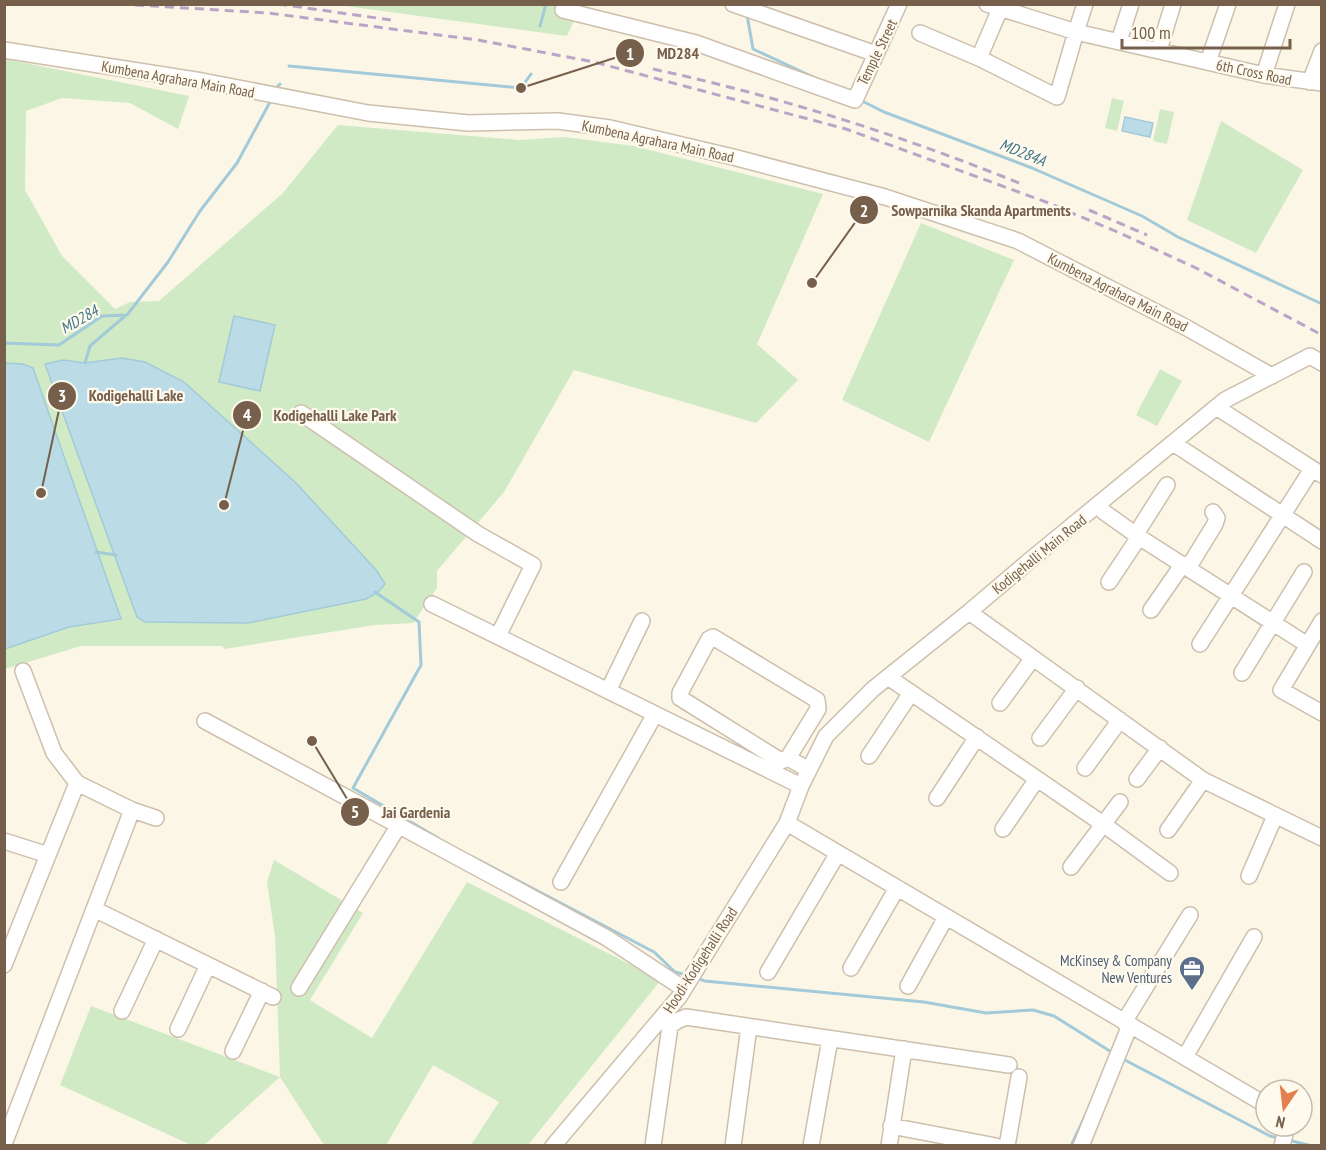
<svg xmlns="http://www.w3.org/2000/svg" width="1326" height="1150" font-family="'PT Sans Narrow',sans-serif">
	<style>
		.green { fill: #d0eac5 }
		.water { fill: #bbdce6; stroke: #a2cad8; stroke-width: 1.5 }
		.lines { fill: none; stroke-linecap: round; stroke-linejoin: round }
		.stream { stroke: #a2cad8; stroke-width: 3 }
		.minor-casing { stroke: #cebfad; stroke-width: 18 }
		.minor { stroke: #fff; stroke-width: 15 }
		.rail { stroke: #bba5c7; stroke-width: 3; stroke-dasharray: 9 6; stroke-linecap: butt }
		.labels { text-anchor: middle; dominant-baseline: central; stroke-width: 4.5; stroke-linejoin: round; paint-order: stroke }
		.street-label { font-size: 15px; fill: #765f4b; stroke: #fffaee }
		.service-label { font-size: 15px; fill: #4e5e75; stroke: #fffaee; text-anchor: end }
		.water-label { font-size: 16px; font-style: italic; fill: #45778a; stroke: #fffaee }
		.leader { fill: none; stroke: #765f4b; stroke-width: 2 }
		.callout-dot { fill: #765f4b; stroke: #fffaee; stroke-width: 2 }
		.mark-label { font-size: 18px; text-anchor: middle; font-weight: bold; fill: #fff }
		.callout-label { font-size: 16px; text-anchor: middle; font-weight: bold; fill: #765f4b; stroke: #fffaee; stroke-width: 4.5; stroke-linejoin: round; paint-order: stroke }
	</style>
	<rect width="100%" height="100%" fill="#fcf6e7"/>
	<path class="green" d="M 338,5 L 581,5 L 567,36 Z
		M 5,59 L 189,96 L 178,129 L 130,103 L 62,98 L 26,111 L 25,190 L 62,256 L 115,309 L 130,302 L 159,301 L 282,194 L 338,125 L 519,140 L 564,137 L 634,146 L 823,194 L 757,344 L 798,380 L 756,423 L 574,370 L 504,492 L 437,571 L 437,588 L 413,623 L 375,625 L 225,649 L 222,646 L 81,646 L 5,669 L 5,649 L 69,627 L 121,619 L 23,364 L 5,363 Z
		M 1112,98 L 1124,101 L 1117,131 L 1105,128 Z
		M 1160,109 L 1174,112 L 1167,144 L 1153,141 Z
		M 1221,121 L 1303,170 L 1256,253 L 1187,220 Z
		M 921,223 L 1014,260 L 929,442 L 842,400 Z
		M 1160,369 L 1182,381 L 1157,426 L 1136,415 Z
		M 274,860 L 363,913 L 310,1000 L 372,1038 L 467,882 L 661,980 L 528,1145 L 471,1145 L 499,1102 L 433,1065 L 386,1145 L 324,1145 L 280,1077 L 203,1146 L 191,1145 L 60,1085 L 91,1006 L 280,1077 L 275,936 L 267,882 Z"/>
	<path class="water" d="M 1125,117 L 1153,123 L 1150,137 L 1122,131 Z
		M 234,316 L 275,325 L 260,391 L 219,382 Z
		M 122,358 L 145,362 L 184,382 L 295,482 L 377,571 L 385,584 L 378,592 L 366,599 L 248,623 L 145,622 L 137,617 L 45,364 L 63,360 L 85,363 Z
		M 5,363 L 23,364 L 33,368 L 121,619 L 69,627 L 5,649 Z"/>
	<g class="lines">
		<path class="stream" d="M 747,15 L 753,49 L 811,76
			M 540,26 L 546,4
			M 289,66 L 521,88 L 531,74
			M 278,86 L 280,84
			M 860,100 L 884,112 L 1032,168 L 1142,216 L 1178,237 L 1322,304
			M 4,343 L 59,345 L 102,316 L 127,315 L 168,262 L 200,211 L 237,163 L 270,102
			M 85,363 L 90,346 L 125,316
			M 96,552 L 116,555
			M 375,592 L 419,622 L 421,665 L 353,788 L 438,838
			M 473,857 L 654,952 L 675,972 L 687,975
			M 696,978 L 705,981 L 924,1002 L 986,1013 L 1033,1010 L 1054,1016 L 1113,1053
			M 1121,1058 L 1270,1136 L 1278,1138
			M 1288,1140 L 1312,1146
			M 1071,1146 L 1087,1112"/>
		<defs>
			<path id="minor" d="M 733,4 L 876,54
				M 1085,4 L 1076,32 L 1264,75 L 1322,83
				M 563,10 L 696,43 L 855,100 L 899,4
				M 920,33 L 979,58 L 1057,97 L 1076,32 L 987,4
				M 1119,41 L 1131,4
				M 4,50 L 202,81 L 368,113 L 468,123 L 558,121 L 610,128 L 733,157 L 885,197 L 1018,241 L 1187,328 L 1272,376
				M 1159,50 L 1173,4
				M 979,58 L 1000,9
				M 1208,62 L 1228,4
				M 1264,75 L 1287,4
				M 1310,82 L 1322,51
				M 1216,407 L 1322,475
				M 301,413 L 478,534 L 533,565 L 498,636
				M 1173,443 L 1322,541
				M 1098,505 L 1104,512 L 1139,537 L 1306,644
				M 1136,534 L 1167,485
				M 1188,568 L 1215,524 L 1217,518 L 1213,512
				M 1109,582 L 1139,537
				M 432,604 L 801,786
				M 1151,610 L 1183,564
				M 969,612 L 1203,780 L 1322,838
				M 1322,621 L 1281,690 L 1322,713
				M 1200,644 L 1312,469
				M 1242,673 L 1304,572
				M 888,677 L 1103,824 L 1170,873
				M 608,691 L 642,621
				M 1000,703 L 1033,658
				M 205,721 L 607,938 L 684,989
				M 1040,738 L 1077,688
				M 869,756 L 911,693
				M 788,758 L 818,709 L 817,700 L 713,637 L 709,639 L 680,693 L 680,698 L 781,761 L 788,758 L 809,770
				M 1085,768 L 1120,720
				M 1137,779 L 1160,748
				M 77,783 L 132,810 L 156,818
				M 937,798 L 977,737
				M 787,823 L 1266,1105
				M 1003,829 L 1037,779
				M 1168,830 L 1203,780
				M 4,841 L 48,855
				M 1071,867 L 1120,802
				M 1249,876 L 1275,816
				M 561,882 L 655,714
				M 94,909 L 273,997
				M 4,965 L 77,783 L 54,753 L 23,671
				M 851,968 L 897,888
				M 768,972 L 838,853
				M 908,986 L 946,917
				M 299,988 L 399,825
				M 122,1011 L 156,939
				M 1124,1022 L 1190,915
				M 178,1029 L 208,965
				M 233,1051 L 262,991
				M 1185,1057 L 1254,937
				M 891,1126 L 996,1146
				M 4,1144 L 132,810
				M 553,1146 L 679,997 L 787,823 L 801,786 L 826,736 L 873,689 L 969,612 L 1029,561 L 1225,400 L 1310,356 L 1322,363
				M 653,1146 L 670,1026 L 677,1021 L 686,1017 L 1009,1065
				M 733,1146 L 749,1027
				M 811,1146 L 830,1039
				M 889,1146 L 904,1049
				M 1007,1146 L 1019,1077
				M 1081,1146 L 1130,1025
				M 1282,1146 L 1287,1126"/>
		</defs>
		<use href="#minor" class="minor-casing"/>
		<use href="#minor" class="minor"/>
		<path class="rail" d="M 120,4 L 268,13 L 478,40 L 594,62 L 846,129 L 1046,202 L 1122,234 L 1196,268 L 1322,335
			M 278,4 L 391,20
			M 653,69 C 778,96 900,135 1019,183
			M 1089,210 L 1147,235"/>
	</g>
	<defs>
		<symbol id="office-pin" viewBox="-11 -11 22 30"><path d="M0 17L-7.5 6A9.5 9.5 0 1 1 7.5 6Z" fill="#5c6f8a" stroke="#fffaee"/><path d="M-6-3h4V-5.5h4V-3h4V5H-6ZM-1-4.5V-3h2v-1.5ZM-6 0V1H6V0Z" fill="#fff"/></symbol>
	</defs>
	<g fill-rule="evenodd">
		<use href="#office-pin" x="1177" y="954" width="30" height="40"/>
	</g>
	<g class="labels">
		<g class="street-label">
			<text transform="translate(877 52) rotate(-64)">Temple Street</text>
			<text transform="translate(1254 72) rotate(12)">6th Cross Road</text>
			<text transform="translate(178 79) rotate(10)">Kumbena Agrahara Main Road</text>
			<text transform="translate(658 141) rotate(12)">Kumbena Agrahara Main Road</text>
			<text transform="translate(1118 292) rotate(27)">Kumbena Agrahara Main Road</text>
			<text transform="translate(1039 554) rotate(-39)">Kodigehalli Main Road</text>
			<text transform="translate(700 960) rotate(-57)">Hoodi-Kodigehalli Road</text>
		</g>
		<g class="service-label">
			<text x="1172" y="960">McKinsey &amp; Company<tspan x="1172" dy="17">New Ventures</tspan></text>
		</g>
		<g class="water-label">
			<text transform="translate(1023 152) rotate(22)">MD284A</text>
			<text transform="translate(79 319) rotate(-30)">MD284</text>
		</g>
	</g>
	<path class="leader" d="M521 88L630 53M812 283L864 210M41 493L62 396M224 505L247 415M312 741L355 812"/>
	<g class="callout-dot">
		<circle cx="521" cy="88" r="6"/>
		<circle cx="812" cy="283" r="6"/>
		<circle cx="41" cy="493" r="6"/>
		<circle cx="224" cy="505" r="6"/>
		<circle cx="312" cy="741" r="6"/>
		<circle cx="630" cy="53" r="15"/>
		<circle cx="864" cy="210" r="15"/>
		<circle cx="62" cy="396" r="15"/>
		<circle cx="247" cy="415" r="15"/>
		<circle cx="355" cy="812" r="15"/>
	</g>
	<g class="mark-label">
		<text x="630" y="60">1</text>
		<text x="864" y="217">2</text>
		<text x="62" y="402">3</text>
		<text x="247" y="421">4</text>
		<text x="355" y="818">5</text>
	</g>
	<g class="callout-label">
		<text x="678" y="59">MD284</text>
		<text x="981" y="216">Sowparnika Skanda Apartments</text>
		<text x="136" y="401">Kodigehalli Lake</text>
		<text x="335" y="421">Kodigehalli Lake Park</text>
		<text x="416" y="818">Jai Gardenia</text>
	</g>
	<rect width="1326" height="1150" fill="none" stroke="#765f4b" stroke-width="12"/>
	<g transform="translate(1284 1108) rotate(194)"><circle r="28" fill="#fffaee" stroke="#c8bcad" stroke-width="1.5"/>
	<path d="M0-4.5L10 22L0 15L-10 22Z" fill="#e57f4d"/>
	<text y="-9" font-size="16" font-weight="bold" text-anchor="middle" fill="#765f4b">N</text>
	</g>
	<path d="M1122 39v9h168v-9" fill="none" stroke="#765f4b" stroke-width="3"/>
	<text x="1131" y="39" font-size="18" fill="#765f4b" stroke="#fffaee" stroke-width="4.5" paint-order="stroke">100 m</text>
</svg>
